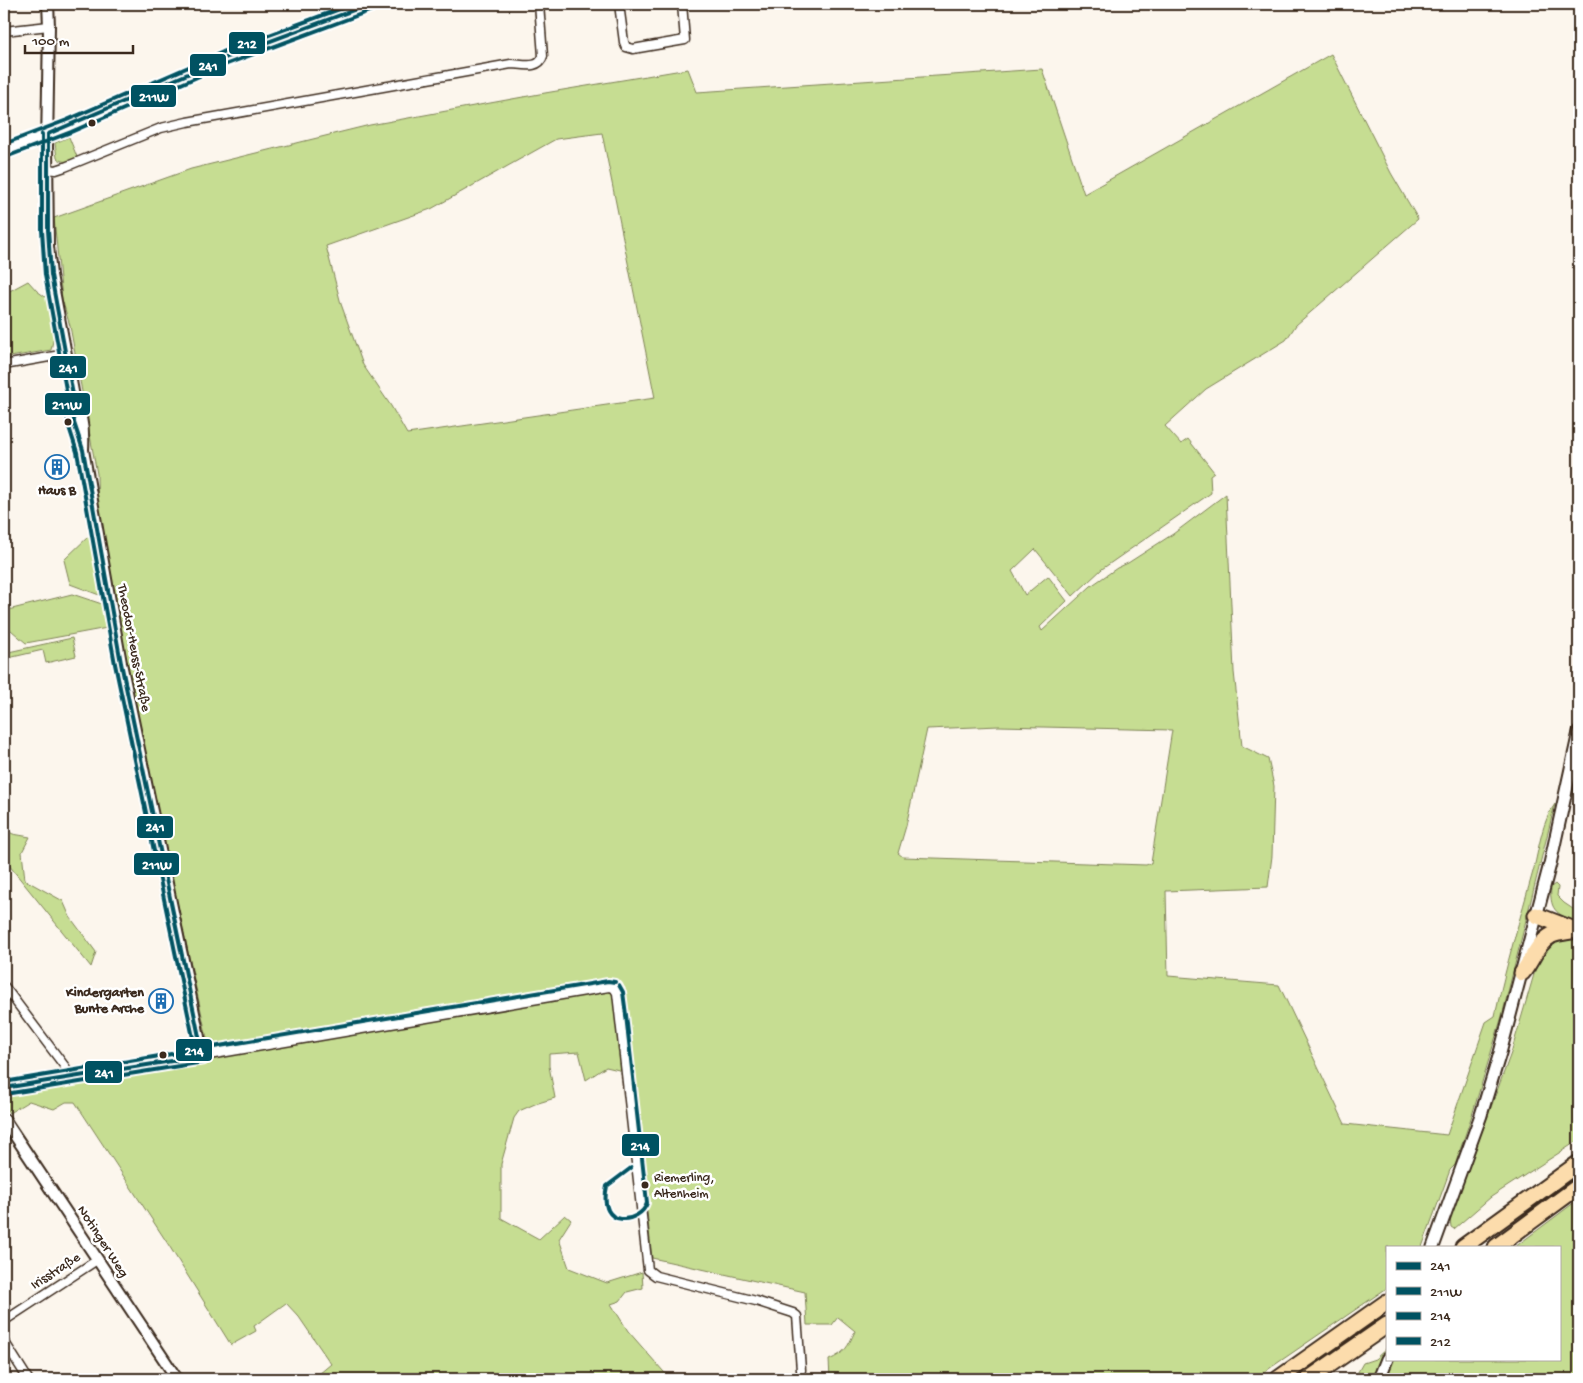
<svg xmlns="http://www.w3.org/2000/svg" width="1583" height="1383" font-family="'Gochi Hand',sans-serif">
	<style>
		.green { fill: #c6dd92; stroke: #808458; fill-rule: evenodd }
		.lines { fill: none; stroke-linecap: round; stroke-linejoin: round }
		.minor-casing { stroke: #3b2a1e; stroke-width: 11 }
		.tertiary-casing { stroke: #3b2a1e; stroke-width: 14 }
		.secondary-casing { stroke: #3b2a1e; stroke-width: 15 }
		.motorway-casing { stroke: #3b2a1e; stroke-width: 19 }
		.minor { stroke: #fff; stroke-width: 8 }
		.tertiary { stroke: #fff; stroke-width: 10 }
		.secondary { stroke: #fff; stroke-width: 11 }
		.motorway { stroke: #fcdcac; stroke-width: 15 }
		.bus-1-casing { stroke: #fff; stroke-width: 8 }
		.bus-2-casing { stroke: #fff; stroke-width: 8 }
		.bus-3-casing { stroke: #fff; stroke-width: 8 }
		.bus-4-casing { stroke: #fff; stroke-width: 8 }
		.bus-1 { stroke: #005262; stroke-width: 4 }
		.bus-2 { stroke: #005262; stroke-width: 4 }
		.bus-3 { stroke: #005262; stroke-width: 4 }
		.bus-4 { stroke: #005262; stroke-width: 4 }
		.bus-dot { fill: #3b2a1e; stroke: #fff; stroke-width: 2 }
		.labels { text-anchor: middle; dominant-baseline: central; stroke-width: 5; stroke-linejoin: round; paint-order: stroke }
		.bus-label { font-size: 13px; fill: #3b2a1e; stroke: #fff; text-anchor: start }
		.poi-label { font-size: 14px; font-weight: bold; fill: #3b2a1e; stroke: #fff }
		.street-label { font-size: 14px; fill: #3b2a1e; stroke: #fff }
		.line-badge { stroke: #fff; stroke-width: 2 }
		.badge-label { font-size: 14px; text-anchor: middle; font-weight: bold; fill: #fff }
	</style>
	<rect width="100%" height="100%" fill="#fcf6ed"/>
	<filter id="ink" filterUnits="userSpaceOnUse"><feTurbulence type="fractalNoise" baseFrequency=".02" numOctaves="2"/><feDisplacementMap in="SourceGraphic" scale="10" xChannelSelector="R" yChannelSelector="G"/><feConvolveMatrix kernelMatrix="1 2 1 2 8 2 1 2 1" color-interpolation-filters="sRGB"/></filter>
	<g filter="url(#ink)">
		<path class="green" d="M 1331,54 L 1391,173 L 1418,219 L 1296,325 L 1286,340 L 1206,389 L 1165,426 L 1181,444 L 1188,439 L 1214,472 L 1210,475 L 1211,493 L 1102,569 L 1073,596 L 1035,549 L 1012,571 L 1025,595 L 1048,576 L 1067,601 L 1040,627 L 1042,631 L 1091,586 L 1117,568 L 1128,563 L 1173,534 L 1226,494 L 1234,672 L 1242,746 L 1268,759 L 1274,786 L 1272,856 L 1268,887 L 1166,891 L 1168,976 L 1279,985 L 1345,1124 L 1447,1135 L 1486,1022 L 1495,1016 C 1506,966 1520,918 1534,868 C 1539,848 1542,821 1555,804 L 1502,1016 L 1473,1112 L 1455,1165 L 1450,1170 L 1422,1247 L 1387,1247 L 1387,1288 L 1254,1379 L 830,1379 L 829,1360 C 845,1353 848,1347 855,1331 L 838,1317 L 832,1325 L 807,1325 L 805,1292 L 652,1258 L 632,1073 L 606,1067 L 586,1080 L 579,1052 L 549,1054 L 549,1066 L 555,1098 L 535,1104 L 519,1111 L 514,1118 L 501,1164 L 501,1218 L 539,1239 L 565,1215 L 571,1220 L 559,1239 L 569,1268 L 607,1283 L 642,1272 L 643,1288 L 627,1292 L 620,1301 L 611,1304 L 628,1331 L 670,1379 L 322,1379 L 319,1374 L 331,1364 L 299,1317 L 286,1303 L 254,1326 L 256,1331 L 231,1345 L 168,1244 L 75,1102 L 66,1102 L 54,1109 L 29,1101 L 9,1113 L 4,1105 L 4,1095 L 29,1089 L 212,1061 L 154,797 L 118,625 L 98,515 L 97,474 L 70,326 L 62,299 L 54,218 L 191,169 L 370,125 L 545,93 L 688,69 L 697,92 L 1042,69 L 1084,194 ZM 602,133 L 655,398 L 407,434 L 391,406 L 363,365 L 341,304 L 326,246 L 431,209 L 556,139 ZM 999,726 L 1172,730 L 1151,863 L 1146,865 L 903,857 L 898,853 L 906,826 L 927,729 Z
			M 69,137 L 77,157 C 69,161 64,164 57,158 L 55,143 Z
			M 28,281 L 37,291 L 48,299 L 54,336 L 51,350 L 4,358 L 4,294 Z
			M 91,534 L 102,596 L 70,584 L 64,560 Z
			M 72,594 L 102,604 L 107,628 L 26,643 L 4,624 L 4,611 Z
			M 72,638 L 76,656 L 46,663 L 43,650 L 4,659 L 4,653 Z
			M 4,829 L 13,834 L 30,837 L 22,852 L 25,880 L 63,901 L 70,917 L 96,952 L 91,967 L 4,859 Z
			M 1555,884 L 1558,887 L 1557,896 L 1564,903 L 1579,913 L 1579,924 C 1559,914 1549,913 1551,887 Z
			M 1566,938 L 1579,941 L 1579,1140 L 1491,1197 L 1454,1229 L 1451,1227 L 1450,1219 L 1453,1210 L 1511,1053 L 1537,964 L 1544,948 L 1553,940 Z
			M 1579,1199 L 1579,1379 L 1354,1379 L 1363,1363 L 1375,1359 L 1387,1348 L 1387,1359 L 1559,1359 L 1559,1247 L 1515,1247 Z"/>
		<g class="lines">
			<defs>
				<path id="minor" d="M 619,4 L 624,42 L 626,47 L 633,49 L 685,40 L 682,4
					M 4,31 L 49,26
					M 48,169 L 56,170 L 65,167 L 161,128 L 187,122 L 511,64 C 522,64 539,70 543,56 L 539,4
					M 4,365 L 66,354
					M 4,986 L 72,1076
					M 203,1056 L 609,987 L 614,988 L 617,993 L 648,1270 L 656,1276 L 756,1301 L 793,1313 L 797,1316 L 801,1370
					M 4,1321 L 97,1260
					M 4,1341 L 28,1379"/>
				<path id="tertiary" d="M 4,1088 L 203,1056 L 121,663 L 83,450 C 84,433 82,412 74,397 L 51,275 L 48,247 L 47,146 L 49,26 L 48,4
					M 4,1119 L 177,1379"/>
				<path id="secondary" d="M 4,151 L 69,126 L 225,58 L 370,4
					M 1433,1247 L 1481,1115 L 1500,1053 L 1550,864 L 1579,732
					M 1379,1379 L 1387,1359"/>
				<path id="motorway" d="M 1536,915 L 1575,930
					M 1522,973 C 1532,961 1537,943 1552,935 C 1559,932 1568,932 1576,930
					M 1463,1247 L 1579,1163
					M 1496,1247 L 1579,1186
					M 1278,1379 L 1387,1302
					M 1309,1379 L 1387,1325"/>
			</defs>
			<use href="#minor" class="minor-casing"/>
			<use href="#tertiary" class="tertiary-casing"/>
			<use href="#secondary" class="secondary-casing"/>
			<use href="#motorway" class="motorway-casing"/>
			<use href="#minor" class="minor"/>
			<use href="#tertiary" class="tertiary"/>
			<use href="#secondary" class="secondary"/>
			<use href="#motorway" class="motorway"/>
			<defs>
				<path id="bus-1" d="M 48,134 L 48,230 L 51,275 L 73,395 L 74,423 L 83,450 L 121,663 L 203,1056
					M 48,134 L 225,58 L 370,4
					M 4,1088 L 203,1056"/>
				<path id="bus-2" d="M 42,134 L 42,230 L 45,275 L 67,395 L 68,424 L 77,452 L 115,664 L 197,1057
					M 6,157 L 71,132 L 227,64 L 372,10
					M 5,1094 L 204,1062"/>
				<path id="bus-3" d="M 619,985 L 623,992 L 626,1015 L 647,1203 C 641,1223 597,1231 607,1186 L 631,1168
					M 4,1082 L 608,981 L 615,982"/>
				<path id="bus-4" d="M 4,144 L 67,120 L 223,52 L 353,4"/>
			</defs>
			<use href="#bus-1" class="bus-1-casing"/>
			<use href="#bus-2" class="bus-2-casing"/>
			<use href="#bus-3" class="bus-3-casing"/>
			<use href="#bus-4" class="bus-4-casing"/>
			<use href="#bus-1" class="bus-1"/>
			<use href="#bus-2" class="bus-2"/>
			<use href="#bus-3" class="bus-3"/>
			<use href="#bus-4" class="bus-4"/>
		</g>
	</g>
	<defs>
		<symbol id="building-ring" viewBox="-11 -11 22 22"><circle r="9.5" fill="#fff" stroke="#1f6fb2" stroke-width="1.5"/><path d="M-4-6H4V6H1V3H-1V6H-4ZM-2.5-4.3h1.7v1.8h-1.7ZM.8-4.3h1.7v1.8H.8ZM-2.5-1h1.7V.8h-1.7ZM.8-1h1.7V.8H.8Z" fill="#1f6fb2"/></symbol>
	</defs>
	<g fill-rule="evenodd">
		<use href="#building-ring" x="43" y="453" width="28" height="28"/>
		<use href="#building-ring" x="147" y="987" width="28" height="28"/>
	</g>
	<g class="bus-dot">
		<circle cx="92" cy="123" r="4.5"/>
		<circle cx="68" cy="422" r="4.5"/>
		<circle cx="163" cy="1055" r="4.5"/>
		<circle cx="645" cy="1185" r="4.5"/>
	</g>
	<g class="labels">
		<g class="bus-label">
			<text x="654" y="1178">Riemerling,<tspan x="654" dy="16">Altenheim</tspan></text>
		</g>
		<g class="poi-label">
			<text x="57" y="491">Haus B</text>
			<text x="144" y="993" text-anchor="end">Kindergarten<tspan x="144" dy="16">Bunte Arche</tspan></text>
		</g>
		<g class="street-label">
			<text transform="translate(133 648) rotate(79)">Theodor-Heuss-Straße</text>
			<text transform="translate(102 1242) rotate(57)">Notinger Weg</text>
			<text transform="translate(56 1272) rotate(-33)">Irisstraße</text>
		</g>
	</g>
	<g class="line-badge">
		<rect x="228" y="31" width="38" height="24" rx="5" fill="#005262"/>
		<rect x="189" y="53" width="38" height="24" rx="5" fill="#005262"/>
		<rect x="130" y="84" width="47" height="24" rx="5" fill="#005262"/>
		<rect x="49" y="355" width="38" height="24" rx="5" fill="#005262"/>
		<rect x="44" y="392" width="47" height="24" rx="5" fill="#005262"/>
		<rect x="136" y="815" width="38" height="24" rx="5" fill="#005262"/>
		<rect x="133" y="852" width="47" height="24" rx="5" fill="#005262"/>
		<rect x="175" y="1038" width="38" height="24" rx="5" fill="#005262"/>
		<rect x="84" y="1060" width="39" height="24" rx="5" fill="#005262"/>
		<rect x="621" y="1133" width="39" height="24" rx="5" fill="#005262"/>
	</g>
	<g class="badge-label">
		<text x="247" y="48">212</text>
		<text x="208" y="70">241</text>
		<text x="154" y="101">211W</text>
		<text x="68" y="372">241</text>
		<text x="67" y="409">211W</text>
		<text x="155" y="831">241</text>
		<text x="157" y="869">211W</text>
		<text x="194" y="1055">214</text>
		<text x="104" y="1077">241</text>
		<text x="640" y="1150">214</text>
	</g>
	<rect width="1583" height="1383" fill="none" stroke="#fff" stroke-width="20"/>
	<rect x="10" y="10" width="1563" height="1363" fill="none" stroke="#3b2a1e" stroke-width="2" filter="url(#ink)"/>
	<rect x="1386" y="1246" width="175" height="115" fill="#ffffff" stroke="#b1aaa5"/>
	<rect x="1396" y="1262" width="25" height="8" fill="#005262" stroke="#b1aaa5"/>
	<text x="1430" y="1270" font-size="15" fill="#3b2a1e">241</text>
	<rect x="1396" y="1287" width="25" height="8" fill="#005262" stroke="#b1aaa5"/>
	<text x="1430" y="1296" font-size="15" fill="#3b2a1e">211W</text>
	<rect x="1396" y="1312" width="25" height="8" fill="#005262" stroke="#b1aaa5"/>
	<text x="1430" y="1320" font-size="15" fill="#3b2a1e">214</text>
	<rect x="1396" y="1337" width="25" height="8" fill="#005262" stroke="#b1aaa5"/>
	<text x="1430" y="1346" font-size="15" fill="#3b2a1e">212</text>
	<path d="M25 45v8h108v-8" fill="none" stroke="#3b2a1e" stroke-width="2.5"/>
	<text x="32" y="45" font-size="15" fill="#3b2a1e" stroke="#ffffff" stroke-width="4" paint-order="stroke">100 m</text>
</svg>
